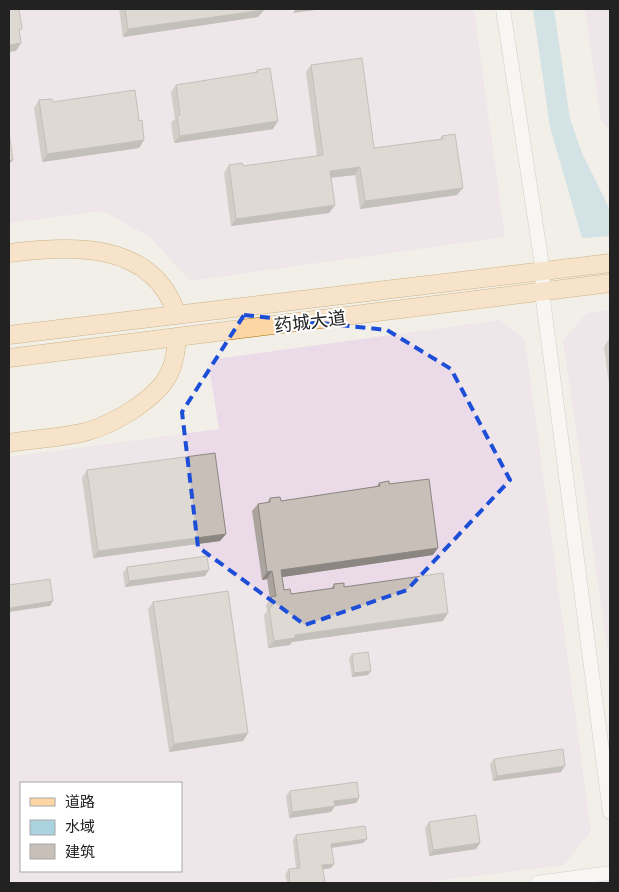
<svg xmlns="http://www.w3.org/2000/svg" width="619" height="892" font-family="'Noto Sans','Noto Sans SC',sans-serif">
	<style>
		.industrial { fill: #ebdbe8; fill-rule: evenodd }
		.water { fill: #aad3df }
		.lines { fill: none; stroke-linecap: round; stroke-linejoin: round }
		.minor-casing { stroke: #a9a9a9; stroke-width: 15 }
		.major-casing { stroke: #a06b00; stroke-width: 19 }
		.minor { stroke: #fff; stroke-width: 14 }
		.major { stroke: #fcd6a4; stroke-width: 18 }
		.wall { fill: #aba49e }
		.shaded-wall { fill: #8b8681 }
		.building { fill: #c7bfb8; stroke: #8b8681 }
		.marked { fill: none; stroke: #1d4ed8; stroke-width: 4; stroke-dasharray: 10 6; stroke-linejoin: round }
		.labels { text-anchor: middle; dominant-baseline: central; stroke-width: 4; stroke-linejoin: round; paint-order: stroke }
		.street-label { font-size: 18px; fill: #222; stroke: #fff }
	</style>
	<rect width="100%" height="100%" fill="#f2efe9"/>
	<path class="industrial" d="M 9,9 L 474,9 L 505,237 L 190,281 L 151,238 L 103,211 L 9,223 Z
		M 585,9 L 610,9 L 610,130 L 601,121 Z
		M 610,310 L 610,667 L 563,340 L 587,313 Z
		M 500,320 L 525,340 L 591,831 L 564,865 L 418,883 L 10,883 L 9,457 L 219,429 L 208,360 ZM 21,783 L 181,783 L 181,871 L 21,871 Z"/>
	<path class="water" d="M 533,9 L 554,9 L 570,119 L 582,153 L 610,210 L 610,236 L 582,238 L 550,127 Z"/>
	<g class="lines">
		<defs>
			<path id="minor" d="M 503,9 L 543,272 L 542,292 L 610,812
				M 537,883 L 610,873"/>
			<path id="major" d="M 9,253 C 72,245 153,241 177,315
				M 9,335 L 610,263
				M 9,358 L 610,283
				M 9,443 C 34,439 60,438 85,432 C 112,425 156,400 169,374 C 175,362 176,350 177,337"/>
		</defs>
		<use href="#minor" class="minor-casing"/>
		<use href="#major" class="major-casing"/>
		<use href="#minor" class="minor"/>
		<use href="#major" class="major"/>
	</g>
	<path class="wall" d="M 119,9 L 264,9 L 258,17 L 123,37 Z
		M 311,65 L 374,148 L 440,139 L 442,136 L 457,195 L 360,209 L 355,175 L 331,178 L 335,205 L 329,213 L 231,226 L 224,173 L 229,165 L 243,166 L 317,156 L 306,72 Z
		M 257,70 L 273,129 L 174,143 L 171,123 L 175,119 L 171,92 L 176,85 L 255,73 Z
		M 39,100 L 53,102 L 139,121 L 144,140 L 139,148 L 42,162 L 34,108 Z
		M 609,339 L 610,339 L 610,391 L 604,347 Z
		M 87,470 L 226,534 L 220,541 L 93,558 L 82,478 Z
		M 379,483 L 389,484 L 433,555 L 282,577 L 284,590 L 291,594 L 331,589 L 334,584 L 344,587 L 443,621 L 292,642 L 290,645 L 268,648 L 264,615 L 267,611 L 266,605 L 270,599 L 267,579 L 262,580 L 252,511 L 258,504 L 267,503 L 270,498 L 281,501 L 376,487 Z
		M 127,567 L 205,576 L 125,587 L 123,573 Z
		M 153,602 L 248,733 L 243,741 L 169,752 L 148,609 Z
		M 352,654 L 368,675 L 352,677 L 349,658 Z
		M 494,759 L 561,772 L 493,781 L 490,764 Z
		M 290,791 L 359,798 L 356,803 L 335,806 L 331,812 L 289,818 L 286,796 Z
		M 429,822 L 480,843 L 476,849 L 429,856 L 425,828 Z
		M 296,835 L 363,843 L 332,848 L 331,868 L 323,869 L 324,883 L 287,883 L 285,874 L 289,869 L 296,868 L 293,840 Z"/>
	<path class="shaded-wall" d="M 296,9 L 323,9 L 293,13 Z
		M 264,10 L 258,17 L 123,37 L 128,29 Z
		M 21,43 L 16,51 L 9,52 L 9,45 Z
		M 278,121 L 273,129 L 174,143 L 180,136 Z
		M 144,140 L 139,148 L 42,162 L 47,154 Z
		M 9,160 L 13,160 L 9,165 Z
		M 360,167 L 355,175 L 325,178 L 330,171 Z
		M 463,188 L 457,195 L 360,209 L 365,201 Z
		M 335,205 L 329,213 L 231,226 L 236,219 Z
		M 226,534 L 220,541 L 93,558 L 98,551 Z
		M 438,548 L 433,555 L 276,578 L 281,570 Z
		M 209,570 L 205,576 L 125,587 L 129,581 Z
		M 272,571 L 267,579 L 262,580 L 267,572 Z
		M 53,601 L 50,606 L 9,612 L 9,608 Z
		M 448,613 L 443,621 L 292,642 L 290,645 L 268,648 L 274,641 L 295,635 Z
		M 371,671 L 368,675 L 352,677 L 354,673 Z
		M 248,733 L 243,741 L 169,752 L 174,744 Z
		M 565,766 L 561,772 L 493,781 L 497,776 Z
		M 359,798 L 356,803 L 330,807 L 334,801 Z
		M 335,806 L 331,812 L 289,818 L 292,812 Z
		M 367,839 L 363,843 L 328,848 L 331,844 Z
		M 480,843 L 476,849 L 429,856 L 433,850 Z
		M 334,864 L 331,868 L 319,870 L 322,865 Z"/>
	<path class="building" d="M 9,9 L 19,9 L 22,29 L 19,29 L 21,43 L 9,45 Z
		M 125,9 L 264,9 L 264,10 L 128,29 Z
		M 362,58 L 374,148 L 443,139 L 442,136 L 455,134 L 463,188 L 365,201 L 360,167 L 330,171 L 335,205 L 236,219 L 229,165 L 242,163 L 243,166 L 323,155 L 311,65 Z
		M 270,68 L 278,121 L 180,136 L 177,116 L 180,115 L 176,85 L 258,72 L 257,70 Z
		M 135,90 L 139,121 L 142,120 L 144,140 L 47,154 L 39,100 L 52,99 L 53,102 Z
		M 9,132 L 13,160 L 9,160 Z
		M 215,453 L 226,534 L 98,551 L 87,470 Z
		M 429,479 L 438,548 L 281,570 L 284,590 L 290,589 L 291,594 L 334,588 L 334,584 L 344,583 L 344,587 L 443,573 L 448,613 L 295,635 L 295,638 L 274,641 L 269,607 L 272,607 L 271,597 L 276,596 L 272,571 L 267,572 L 258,504 L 270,502 L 270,498 L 280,497 L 281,501 L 380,486 L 379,483 L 389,481 L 389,484 Z
		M 207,556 L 209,570 L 129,581 L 127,567 Z
		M 50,579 L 53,601 L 9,608 L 9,585 Z
		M 228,591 L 248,733 L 174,744 L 153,602 Z
		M 368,652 L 371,671 L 354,673 L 352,654 Z
		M 563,749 L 565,766 L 497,776 L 494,759 Z
		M 357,782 L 359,798 L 334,801 L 335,806 L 292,812 L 290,791 Z
		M 476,815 L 480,843 L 433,850 L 429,822 Z
		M 365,826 L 367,839 L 331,844 L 334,864 L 322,865 L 325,882 L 318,883 L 290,883 L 289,869 L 300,868 L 296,835 Z"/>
	<path d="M0 0H619V892H0ZM 244,315 L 387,330 L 451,369 L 510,480 L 407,590 L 305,625 L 198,547 L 182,412 Z" fill="#f2efe9" fill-opacity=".55" fill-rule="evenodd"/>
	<path class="marked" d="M 244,315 L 387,330 L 451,369 L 510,480 L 407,590 L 305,625 L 198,547 L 182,412 Z"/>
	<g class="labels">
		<g class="street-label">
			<text transform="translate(310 321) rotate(-7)">药城大道</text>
		</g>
	</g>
	<rect width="619" height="892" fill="none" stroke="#222222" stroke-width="20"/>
	<rect x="20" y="782" width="162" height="90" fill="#ffffff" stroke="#a7a7a7"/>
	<rect x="30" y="798" width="25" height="8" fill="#fcd6a4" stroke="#a7a7a7"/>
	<text x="65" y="807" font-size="15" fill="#222222">道路</text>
	<rect x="30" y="820" width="25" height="15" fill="#aad3df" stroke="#a7a7a7"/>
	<text x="65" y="832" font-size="15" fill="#222222">水域</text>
	<rect x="30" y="844" width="25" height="15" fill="#c7bfb8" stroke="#a7a7a7"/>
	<text x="65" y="857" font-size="15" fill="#222222">建筑</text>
</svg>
